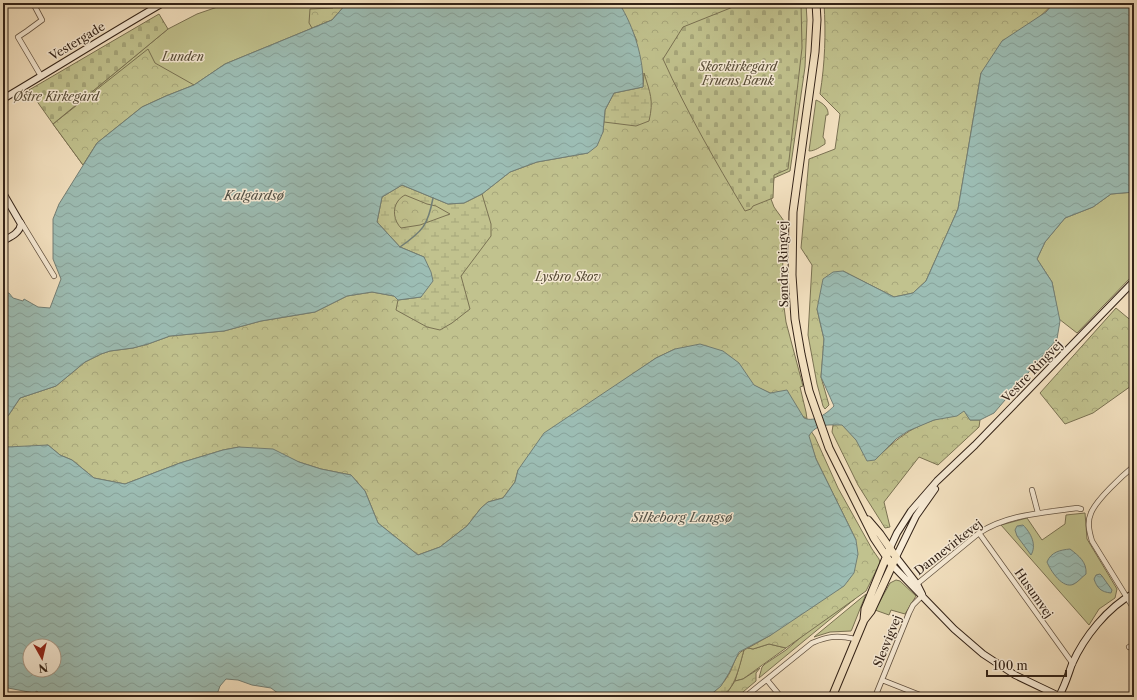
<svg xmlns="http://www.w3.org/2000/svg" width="1137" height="700" font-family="'Libre Caslon Text',serif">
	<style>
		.green { fill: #c1c28e; stroke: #7a7253 }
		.forest { fill: url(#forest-crowns); stroke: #7a7253 }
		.wetland { fill: url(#wetland-marsh); stroke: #7a7253; fill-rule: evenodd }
		.cemetery { fill: url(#cemetery-stones); stroke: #7a7253 }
		.water { fill: url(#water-waves); stroke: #727f76; fill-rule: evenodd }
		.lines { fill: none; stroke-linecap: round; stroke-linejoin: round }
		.stream { stroke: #727f76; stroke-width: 1.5 }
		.street-casing { stroke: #635342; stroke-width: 6 }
		.secondary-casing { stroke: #332318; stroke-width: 8 }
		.primary-casing { stroke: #332318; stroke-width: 9 }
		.street { stroke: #f8ecd7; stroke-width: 4.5 }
		.secondary { stroke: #f8ecd7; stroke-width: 6 }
		.primary { stroke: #f4e2c1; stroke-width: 7 }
		.labels { text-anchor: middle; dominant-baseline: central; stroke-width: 3; stroke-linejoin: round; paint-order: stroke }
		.street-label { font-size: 12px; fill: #332318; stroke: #f8ecd7 }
		.park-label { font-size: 12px; font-style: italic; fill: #564b36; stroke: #f8ecd7 }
		.water-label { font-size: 13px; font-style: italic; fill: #525147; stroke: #f8ecd7 }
	</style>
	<defs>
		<pattern id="forest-crowns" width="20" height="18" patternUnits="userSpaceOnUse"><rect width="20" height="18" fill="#c1c28e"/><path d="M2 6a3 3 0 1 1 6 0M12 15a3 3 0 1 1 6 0" fill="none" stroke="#a6a67a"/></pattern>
		<pattern id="wetland-marsh" width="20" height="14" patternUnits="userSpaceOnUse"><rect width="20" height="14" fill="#c1c28e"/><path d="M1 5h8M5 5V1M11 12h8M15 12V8" fill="none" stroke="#a6a67a"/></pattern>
		<pattern id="cemetery-stones" width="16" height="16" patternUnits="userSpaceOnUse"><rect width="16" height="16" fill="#c1c28e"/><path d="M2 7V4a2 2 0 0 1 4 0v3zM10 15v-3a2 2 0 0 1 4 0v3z" fill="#a6a67a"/></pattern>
		<pattern id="water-waves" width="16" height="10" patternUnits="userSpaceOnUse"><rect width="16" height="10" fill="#9cbdb4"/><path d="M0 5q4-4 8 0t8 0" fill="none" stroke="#87a29a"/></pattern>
	</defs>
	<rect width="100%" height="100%" fill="#f4e2c1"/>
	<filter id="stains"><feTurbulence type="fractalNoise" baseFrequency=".005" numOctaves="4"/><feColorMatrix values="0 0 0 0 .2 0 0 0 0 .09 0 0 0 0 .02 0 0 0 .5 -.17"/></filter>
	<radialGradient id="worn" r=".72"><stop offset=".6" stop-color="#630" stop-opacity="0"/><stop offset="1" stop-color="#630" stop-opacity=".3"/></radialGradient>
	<path class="green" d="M 229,3 L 347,3 L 332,20 L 225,64 L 194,85 L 97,143 L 83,165 L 53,124 L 168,29 L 197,14 Z
		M 816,100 C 823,103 829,108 828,115 L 826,115 L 823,137 L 825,140 L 825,144 C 820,147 815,151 809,151 Z
		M 1134,192 L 1134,274 L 1077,333 L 1059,319 L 1052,282 L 1037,259 L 1045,242 L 1065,218 L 1093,207 L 1111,194 Z
		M 1085,513 L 1087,539 L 1117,589 L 1115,598 L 1099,609 L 1089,625 L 1001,525 L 1027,518 L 1042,540 L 1065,524 L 1066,515 Z
		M 896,580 L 900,581 L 916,596 L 905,614 L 891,610 L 889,615 L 875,610 L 890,583 Z
		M 866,594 L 852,629 L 851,631 L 830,632 L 814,637 Z
		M 856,598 L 759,678 L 762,667 L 765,664 L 786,650 L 807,632 Z
		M 769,644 L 786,648 L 743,679 L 735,681 L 744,650 L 748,648 L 753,649 Z"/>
	<path class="forest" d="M 336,3 L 347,3 L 332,20 L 312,28 L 309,23 L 310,9 L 333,8 Z
		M 619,3 L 806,3 L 807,20 L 805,67 L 790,171 L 774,178 L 771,199 L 774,207 L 784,221 L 782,292 L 786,322 L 803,386 L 800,387 L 806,412 L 807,419 L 770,393 L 675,349 L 656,358 L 616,386 L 518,470 L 515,482 L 503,498 L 488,502 L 481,508 L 467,526 L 440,547 L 418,555 L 378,523 L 365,491 L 351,475 L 321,469 L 299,462 L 239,447 L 223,450 L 180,463 L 125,484 L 94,478 L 72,460 L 60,455 L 48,445 L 25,449 L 7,447 L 3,444 L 3,418 L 8,416 L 20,398 L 56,386 L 85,362 L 101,354 L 110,351 L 133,348 L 148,344 L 170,336 L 224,331 L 261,321 L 315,312 L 347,296 L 372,292 L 394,296 L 377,222 L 402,185 L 482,194 L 510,172 L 537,162 L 588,153 L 603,132 L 605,110 L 637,41 Z
		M 824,3 L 1054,3 L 981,73 L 958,209 L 926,281 L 913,293 L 894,297 L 843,271 L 817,309 L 824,339 L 821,377 L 829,405 L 825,409 L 823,406 L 817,384 L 808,335 L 812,265 L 801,248 L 809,159 L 835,149 L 840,114 L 820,94 C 825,63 826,34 824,3 Z
		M 148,49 L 155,63 L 194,85 L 166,96 L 142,107 L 97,143 L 83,165 L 53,124 Z
		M 1116,308 L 1134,323 L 1134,387 L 1131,386 L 1093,413 L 1065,424 L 1040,393 Z
		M 964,410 L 970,420 L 980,420 L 979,427 L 938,465 L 919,457 L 884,502 L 890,527 L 885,528 L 858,485 L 832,432 L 833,425 L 842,424 L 875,460 C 894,441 909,428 934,420 C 946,416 953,418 964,410 Z
		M 811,431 L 815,437 L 838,488 L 872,549 L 879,559 L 880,563 L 866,591 L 786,648 L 769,644 L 753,649 L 748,648 L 771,635 L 856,540 L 816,459 L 808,436 Z
		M 760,668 L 756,673 L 756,681 L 737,697 L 726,697 L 727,693 L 735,681 L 743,679 Z"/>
	<path class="wetland" d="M 644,73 C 650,93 654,100 649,121 L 636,126 L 604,122 L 605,110 L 614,93 L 643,87 Z
		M 402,185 L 448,204 L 464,203 L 482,194 L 491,224 L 491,236 L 461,276 L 470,309 L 452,323 L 440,330 L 427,327 L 396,310 L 398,300 L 421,297 L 424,257 L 400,247 L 377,222 L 382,197 ZM 405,195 L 427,204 L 436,206 L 450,214 L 420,225 L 401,228 C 394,221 392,209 398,201 C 399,199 403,196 405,195 Z
		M 744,650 C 740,663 735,692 720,696 C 717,698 712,697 708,697 C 717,690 724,683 729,674 C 734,665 735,654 744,650 Z"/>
	<path class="cemetery" d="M 743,3 L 801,3 L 802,48 L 788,169 L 774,175 L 773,198 L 753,206 L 751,209 L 745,211 C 715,161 687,112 663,59 L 683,27 Z
		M 159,14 L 168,29 L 53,124 L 29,90 Z"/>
	<path class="water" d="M 347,3 L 619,3 C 634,27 644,59 643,87 L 614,93 L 605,110 L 603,132 L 597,146 L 588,153 L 537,162 L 510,172 L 482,194 L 464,203 L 448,204 L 402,185 L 382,197 L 377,222 L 400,247 L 424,257 L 431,272 L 433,281 L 421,297 L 398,300 L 394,296 L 372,292 L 347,296 L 315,312 L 261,321 L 224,331 L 170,336 L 148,344 L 133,348 L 110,351 L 101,354 L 85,362 L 56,386 L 20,398 L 8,416 L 3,418 L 3,293 L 9,293 L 13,298 L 23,301 L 24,299 L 38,307 L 50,308 L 61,279 L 53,259 L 53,219 L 59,204 L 97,143 L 142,107 L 166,96 L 194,85 L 225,64 L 332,20 Z
		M 1054,3 L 1134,3 L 1134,192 L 1111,194 L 1093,207 L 1065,218 L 1045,242 L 1037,259 L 1052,282 L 1060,321 L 1057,339 L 994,413 L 980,420 L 970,420 L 964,411 L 957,416 L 934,420 L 908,431 L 896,439 L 875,460 L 867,461 L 856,440 L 842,425 C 829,425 816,423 809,436 L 816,459 L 856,540 L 858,554 L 854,573 L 844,586 L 771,635 L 739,652 L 729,673 L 721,686 L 709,696 L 283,697 L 271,688 L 252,685 L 238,680 L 226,679 L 220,686 L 216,697 L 41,697 L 37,691 L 34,693 L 3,687 L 3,444 L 7,447 L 48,445 L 60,455 L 72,460 L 94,478 L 125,484 L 180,463 L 223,450 L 239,447 L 273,449 L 299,462 L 321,469 L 351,475 L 365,491 L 378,523 L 418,555 L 440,547 L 467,526 L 481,508 L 488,502 L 503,498 L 515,482 L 518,470 L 544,433 L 656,358 L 675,349 L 700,344 L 723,351 L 739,363 L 754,385 L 770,393 L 787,390 L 804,418 C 815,423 827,413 834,406 L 821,377 L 824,339 L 817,309 L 823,279 L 833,272 L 843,271 L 894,297 L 913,293 L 926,281 L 958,209 L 981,73 L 1002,41 L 1046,12 ZM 30,646 L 54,646 L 54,670 L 30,670 Z
		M 1023,525 C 1031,533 1037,545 1031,555 L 1017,536 L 1015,530 L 1017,526 Z
		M 1070,549 C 1079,556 1087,562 1086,574 C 1082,577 1078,582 1074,584 C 1063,590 1050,570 1047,562 C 1051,552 1060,550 1070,549 Z
		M 1100,574 L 1102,576 L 1112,590 L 1111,593 C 1101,592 1097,588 1094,579 L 1096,575 Z"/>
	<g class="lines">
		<path class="stream" d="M 400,247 C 423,231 428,225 433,198"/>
		<defs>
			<path id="street" d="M 33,3 L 42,20 L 27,31 L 18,37 L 41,76
				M 21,222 L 54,276
				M 1134,466 C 1123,475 1096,500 1091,513 C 1087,522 1089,531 1092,541 L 1134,609
				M 1032,490 L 1038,513
				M 979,533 L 1073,664
				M 917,584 L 979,533 C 1008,514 1044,513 1077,508 L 1081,509
				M 1129,647 L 1134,644
				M 767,680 L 781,697
				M 882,680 L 925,697
				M 745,697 L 812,643 C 828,636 838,635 855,639
				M 875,697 L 909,613 L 913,605 L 923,595"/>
			<path id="secondary" d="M 3,99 C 57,67 109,34 163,3
				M 3,193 L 21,224 C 20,233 10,237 3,241
				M 890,548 L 897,533 L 911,511 L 937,481 L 975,445 L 1134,281
				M 892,562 L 892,565 L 954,629 L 983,654 L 1015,675 L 1061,697
				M 922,594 L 917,584 L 896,557 L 916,516 L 935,489
				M 1059,696 C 1065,686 1068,675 1072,664 C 1084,637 1107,608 1134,593"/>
			<path id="primary" d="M 816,3 L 817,20 L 815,52 L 793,212 L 792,275 L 795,319 L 801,354 L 809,391 L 829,448 L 874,538 L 892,565
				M 864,620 L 871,611 L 896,557 L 880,534 L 868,520
				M 832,697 L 864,620 L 865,609 L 890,548"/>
		</defs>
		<use href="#street" class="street-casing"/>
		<use href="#secondary" class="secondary-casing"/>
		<use href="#primary" class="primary-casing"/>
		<use href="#street" class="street"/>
		<use href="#secondary" class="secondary"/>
		<use href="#primary" class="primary"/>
	</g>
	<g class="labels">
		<g class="street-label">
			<text transform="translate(77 41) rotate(-31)">Vestergade</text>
			<text transform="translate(783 264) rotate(-91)">Søndre Ringvej</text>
			<text transform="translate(1032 371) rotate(-46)">Vestre Ringvej</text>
			<text transform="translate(948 547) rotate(-38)">Dannevirkevej</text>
			<text transform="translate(1034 593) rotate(55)">Husumvej</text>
			<text transform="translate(887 641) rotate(-68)">Slesvigvej</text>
		</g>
		<g class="park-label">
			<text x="183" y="56">Lunden</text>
			<text x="738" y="66">Skovkirkegård<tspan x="738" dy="14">Fruens Bænk</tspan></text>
			<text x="56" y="96">Østre Kirkegård</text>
			<text x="568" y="276">Lysbro Skov</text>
		</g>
		<g class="water-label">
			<text x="254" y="195">Kalgårdsø</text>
			<text x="682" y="517">Silkeborg Langsø</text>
		</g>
	</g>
	<rect width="1137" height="700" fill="none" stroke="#f4e2c1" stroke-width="16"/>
	<rect x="4" y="4" width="1129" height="692" fill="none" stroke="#332318" stroke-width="2"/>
	<rect x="8" y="8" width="1121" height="684" fill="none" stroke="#332318"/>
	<g transform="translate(42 658) rotate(172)"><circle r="19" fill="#f8ecd7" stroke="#a99c8b"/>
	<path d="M0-3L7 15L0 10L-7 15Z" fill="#8f2418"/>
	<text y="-6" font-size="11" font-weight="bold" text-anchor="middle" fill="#332318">N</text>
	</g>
	<path d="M987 670v6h79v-6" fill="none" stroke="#332318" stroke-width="2"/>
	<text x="993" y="670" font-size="12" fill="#332318" stroke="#f8ecd7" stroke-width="3" paint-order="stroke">100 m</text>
	<rect width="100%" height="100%" filter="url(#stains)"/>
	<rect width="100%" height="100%" fill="url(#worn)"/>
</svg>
